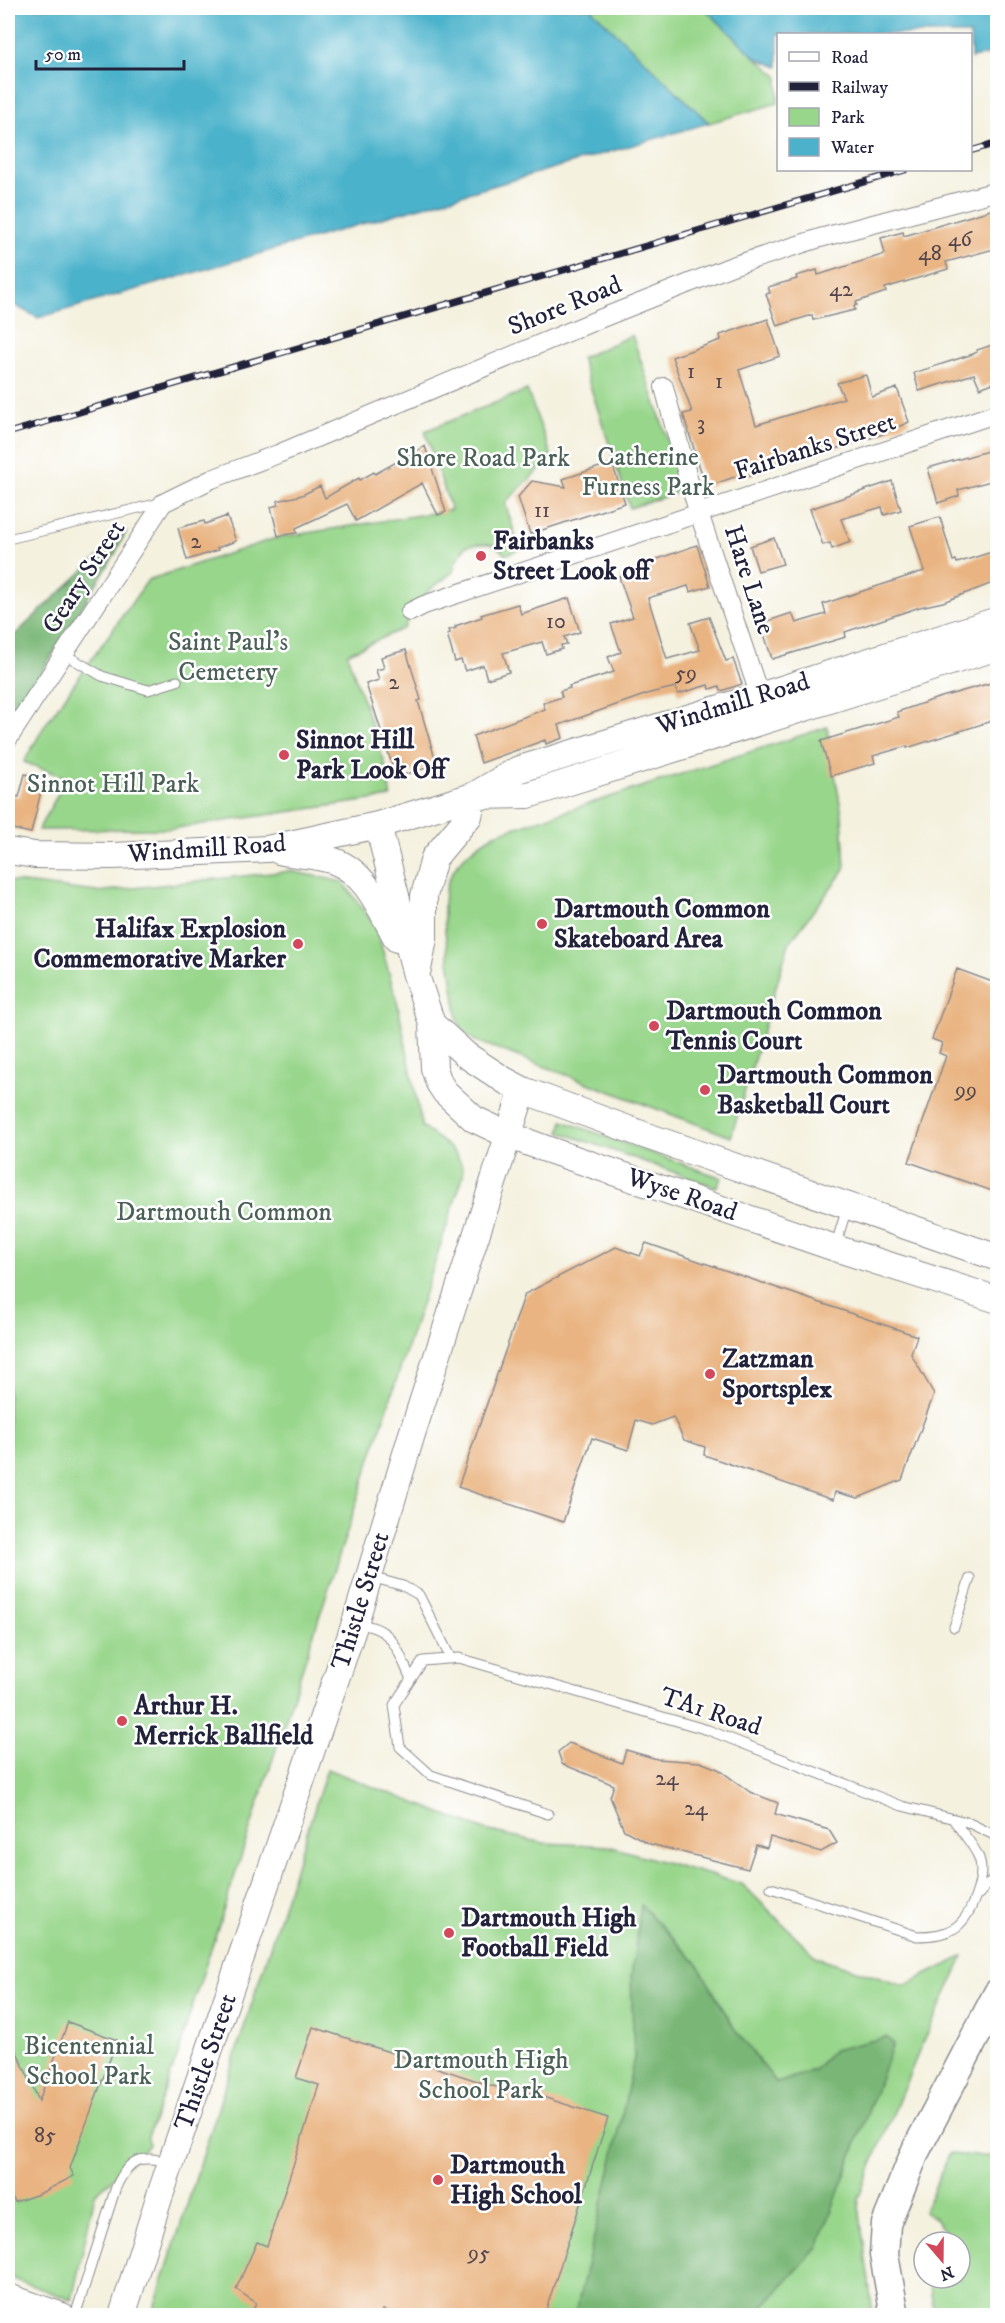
<svg xmlns="http://www.w3.org/2000/svg" width="1005" height="2323" font-family="'IM FELL DW Pica',serif">
	<style>
		.green { fill: #98d68b; stroke: #5d7c63; stroke-width: 1.5 }
		.forest { fill: #7ab777; stroke: #4e6c59; stroke-width: 1.5 }
		.water { fill: #4cb2cb; stroke: #376a83; stroke-width: 1.5 }
		.building { fill: #e9b481 }
		.lines { fill: none; stroke-linecap: round; stroke-linejoin: round }
		.lane-casing { stroke: #8b8a8d; stroke-width: 11 }
		.street-casing { stroke: #8b8a8d; stroke-width: 20 }
		.secondary-casing { stroke: #8b8a8d; stroke-width: 28 }
		.primary-casing { stroke: #8b8a8d; stroke-width: 31 }
		.lane { stroke: #fff; stroke-width: 9 }
		.street { stroke: #fff; stroke-width: 18 }
		.secondary { stroke: #fff; stroke-width: 26 }
		.primary { stroke: #fff; stroke-width: 28 }
		.rail-casing { stroke: #22223b; stroke-width: 7 }
		.rail { stroke: #fff; stroke-width: 4.5; stroke-dasharray: 14; stroke-linecap: butt }
		.poi-dot { fill: #d1495b; stroke: #fff; stroke-width: 2 }
		.labels { text-anchor: middle; dominant-baseline: central; stroke-width: 5; stroke-linejoin: round; paint-order: stroke }
		.number-label { font-size: 22px; fill: #54464c }
		.street-label { font-size: 26px; fill: #22223b; stroke: #fff }
		.park-label { font-size: 26px; fill: #4b6157; stroke: #fff }
		.poi-label { font-size: 26px; font-weight: bold; fill: #22223b; stroke: #fff; text-anchor: start }
	</style>
	<rect width="100%" height="100%" fill="#fff"/>
	<filter id="ink" filterUnits="userSpaceOnUse"><feTurbulence type="fractalNoise" baseFrequency=".0167" numOctaves="2"/><feDisplacementMap in="SourceGraphic" scale="12" xChannelSelector="R" yChannelSelector="G"/><feConvolveMatrix kernelMatrix="1 2 1 2 8 2 1 2 1" color-interpolation-filters="sRGB"/></filter>
	<filter id="wash" filterUnits="userSpaceOnUse"><feTurbulence type="fractalNoise" baseFrequency=".008" numOctaves="4" result="noise"/><feDisplacementMap in="SourceGraphic" scale="24" xChannelSelector="R" yChannelSelector="G"/><feGaussianBlur stdDeviation="1.35" result="paint"/><feColorMatrix in="noise" values="0 0 0 0 0 0 0 0 0 0 0 0 0 0 0 0 0 1.4 0 .05"/><feComposite in="paint" operator="in"/></filter>
	<g filter="url(#wash)">
		<rect width="100%" height="100%" fill="#f4f1df"/>
		<path class="green" d="M 590,8 L 704,8 L 755,57 L 778,76 L 778,103 L 709,123 Z
			M 632,335 L 685,490 L 630,508 L 581,358 Z
			M 527,390 L 552,457 L 505,503 L 520,549 L 505,555 C 494,540 482,543 466,546 L 456,561 L 453,572 C 429,590 415,599 404,628 L 347,654 L 385,764 L 391,797 L 170,829 L 38,830 L 67,778 L 24,762 L 45,725 L 148,580 L 276,538 L 451,510 L 425,431 Z
			M 827,727 L 842,815 L 845,869 L 789,943 L 731,1137 L 474,1040 L 465,1033 L 458,1020 C 454,995 451,971 447,946 C 439,890 443,865 495,834 Z
			M 290,871 L 343,882 L 376,927 L 398,1005 L 422,1127 C 438,1140 465,1152 463,1176 L 191,2010 L 179,2052 L 148,2136 L 149,2145 L 95,2194 L 72,2300 L 8,2277 L 8,881 L 97,892 Z
			M 563,1121 L 722,1178 L 716,1187 L 560,1132 Z
			M 327,1769 L 485,1830 L 544,1843 L 608,1846 L 742,1884 L 817,1957 L 904,1986 L 964,1956 L 920,2049 L 858,2198 L 873,2315 L 167,2316 L 153,2311 Z
			M 949,2154 L 997,2157 L 997,2315 L 934,2315 L 929,2278 L 960,2278 L 960,2242 L 941,2242 L 947,2234 L 935,2218 L 924,2212 Z"/>
		<path class="forest" d="M 127,530 L 115,554 L 8,727 L 8,641 Z
			M 641,1905 L 697,1963 L 736,2031 L 777,2083 L 814,2070 L 834,2050 L 886,2037 L 893,2044 L 818,2247 L 755,2315 L 575,2315 L 615,2150 L 634,2058 L 631,1977 Z"/>
		<path class="water" d="M 8,8 L 590,8 L 709,123 L 38,318 L 8,302 Z
			M 704,8 L 997,8 L 997,53 L 971,58 L 970,34 L 778,34 L 778,67 L 755,57 Z"/>
		<g id="blocks">
			<path class="building" d="M 994,209 L 998,220 L 998,248 L 946,262 L 948,269 L 885,288 L 886,292 L 856,302 L 857,305 L 854,306 L 855,310 L 813,320 L 812,315 L 777,326 L 766,294 L 770,293 L 768,287 L 797,279 L 796,276 L 817,270 L 818,275 L 885,254 L 881,238 L 903,232 L 904,236 Z
				M 768,319 L 780,356 L 739,370 L 756,425 L 844,398 L 837,383 L 866,375 L 872,397 L 897,388 L 909,422 L 880,435 L 831,450 L 830,448 L 764,469 L 765,471 L 747,477 L 746,473 L 706,487 L 683,414 L 692,412 L 672,357 L 721,340 L 720,335 Z
				M 998,343 L 998,381 L 980,388 L 974,374 L 919,391 L 914,373 L 973,354 L 977,352 L 977,350 Z
				M 425,446 L 446,512 L 438,515 L 422,483 L 356,521 L 347,504 L 296,528 L 297,533 L 278,536 L 271,507 L 278,505 L 277,501 L 302,495 L 320,486 L 325,498 L 359,478 L 360,480 L 374,472 L 375,474 Z
				M 998,448 L 998,479 L 958,490 L 959,496 L 938,503 L 928,468 Z
				M 612,463 L 625,503 L 530,534 L 518,497 L 532,481 L 566,487 L 563,479 Z
				M 892,481 L 901,510 L 884,515 L 882,507 L 841,519 L 850,542 L 832,549 L 830,543 L 823,545 L 810,509 Z
				M 227,516 L 236,541 L 217,548 L 218,550 L 187,560 L 178,528 L 204,521 L 205,524 Z
				M 940,517 L 953,561 L 956,560 L 957,563 L 998,550 L 998,581 L 943,602 L 920,607 L 845,632 L 846,637 L 772,659 L 764,634 L 771,632 L 768,621 L 792,613 L 796,623 L 826,614 L 823,604 L 924,571 L 910,526 Z
				M 774,538 L 783,564 L 758,571 L 750,546 Z
				M 697,545 L 710,586 L 690,592 L 688,586 L 648,598 L 667,659 L 700,650 L 690,623 L 709,617 L 726,661 L 733,659 L 742,684 L 721,691 L 719,686 L 710,689 L 708,685 L 678,694 L 676,687 L 650,693 L 559,725 L 563,738 L 546,744 L 545,740 L 481,763 L 473,736 L 545,709 L 543,703 L 562,697 L 560,691 L 570,688 L 569,686 L 614,672 L 608,657 L 621,652 L 611,624 L 633,617 L 619,577 L 650,566 L 649,562 Z
				M 569,598 L 580,632 L 564,637 L 567,644 L 561,645 L 562,649 L 546,654 L 542,642 L 503,653 L 509,672 L 487,679 L 483,665 L 465,671 L 461,660 L 455,662 L 447,634 L 450,633 L 449,630 L 456,628 L 455,626 L 482,617 L 481,615 L 518,604 L 521,614 Z
				M 406,650 L 421,700 L 418,701 L 437,765 L 396,777 L 366,684 L 379,680 L 376,670 L 384,668 L 381,657 Z
				M 991,683 L 998,702 L 998,719 L 907,748 L 907,746 L 873,756 L 875,763 L 831,776 L 821,741 L 899,717 L 897,712 L 938,698 Z
				M 25,774 L 44,779 L 31,833 L 8,828 L 8,794 L 19,797 Z
				M 957,969 L 998,984 L 998,1193 L 909,1162 L 946,1056 L 939,1053 L 942,1043 L 932,1039 Z
				M 646,1243 L 917,1336 L 911,1354 L 934,1394 L 902,1480 L 858,1498 L 835,1492 L 833,1500 L 704,1455 L 705,1447 L 684,1440 L 673,1417 L 652,1425 L 636,1420 L 628,1450 L 592,1438 L 563,1522 L 458,1487 L 525,1294 L 616,1247 L 640,1256 Z
				M 569,1743 L 622,1763 L 626,1750 L 657,1759 L 700,1762 L 718,1769 L 750,1792 L 778,1803 L 775,1814 L 829,1830 L 837,1843 L 821,1852 L 770,1837 L 767,1848 L 756,1845 L 748,1869 L 650,1844 L 624,1830 L 610,1797 L 614,1785 L 562,1764 L 558,1752 Z
				M 68,2022 L 117,2040 L 70,2168 L 74,2176 L 39,2194 L 15,2202 L 11,2196 L 8,2195 L 8,2032 L 39,2101 Z
				M 313,2027 L 514,2093 L 515,2088 L 608,2118 L 544,2316 L 403,2316 L 383,2310 L 380,2316 L 250,2316 L 256,2303 L 236,2289 L 257,2242 L 267,2246 L 319,2085 L 296,2078 Z"/>
		</g>
	</g>
	<g filter="url(#ink)">
		<use href="#blocks" fill-opacity="0" stroke="#8b8a8d" stroke-width="1.5"/>
		<g class="lines">
			<defs>
				<path id="lane" d="M 8,539 L 160,503
					M 64,654 L 102,676 L 148,690 L 177,681
					M 835,1247 L 847,1208
					M 371,1577 L 403,1586 L 419,1595 L 451,1659
					M 357,1624 C 394,1627 397,1650 411,1679
					M 954,1627 L 970,1578
					M 548,1814 L 431,1775 L 400,1747 L 394,1705 L 423,1661 L 459,1658 L 708,1730 L 902,1806 L 967,1822 L 998,1837
					M 771,1888 L 917,1936 C 929,1936 943,1935 953,1929 C 971,1919 986,1877 979,1858 C 974,1845 961,1831 953,1819
					M 979,1894 L 998,1873
					M 75,2316 L 116,2187 C 131,2156 139,2156 171,2162"/>
				<path id="street" d="M 664,387 L 691,489 L 763,706
					M 410,612 L 424,605 L 998,413
					M 8,739 L 163,503 L 212,479 L 278,454 L 592,322 L 732,266 L 820,238 L 998,191"/>
				<path id="secondary" d="M 474,796 L 528,795 L 998,647
					M 378,825 L 416,975 L 432,1024 L 434,1068 L 439,1083 L 445,1092 L 474,1119 L 508,1135 L 546,1149 L 835,1248 L 998,1300
					M 8,851 L 35,855 L 113,856 L 267,849 L 378,825 L 473,796 L 517,770 L 760,696 L 998,620
					M 279,851 C 296,855 317,855 334,861 C 367,873 381,911 397,939
					M 418,969 L 424,939 L 424,896 L 434,858 L 469,816 L 473,796
					M 432,1024 L 466,1055 L 504,1080 L 523,1090 L 644,1135 L 998,1258
					M 8,2297 L 62,2316
					M 122,2316 L 158,2201 L 355,1623 L 411,1437 L 523,1090"/>
				<path id="primary" d="M 895,2316 L 884,2255 L 886,2224 L 916,2150 L 998,1993"/>
			</defs>
			<use href="#lane" class="lane-casing"/>
			<use href="#street" class="street-casing"/>
			<use href="#secondary" class="secondary-casing"/>
			<use href="#primary" class="primary-casing"/>
			<use href="#lane" class="lane"/>
			<use href="#street" class="street"/>
			<use href="#secondary" class="secondary"/>
			<use href="#primary" class="primary"/>
			<defs>
				<path id="rail" d="M 970,151 L 998,143
					M 8,433 L 905,170"/>
			</defs>
			<use href="#rail" class="rail-casing"/>
			<use href="#rail" class="rail"/>
		</g>
	</g>
	<g class="poi-dot">
		<circle cx="481" cy="556" r="6"/>
		<circle cx="284" cy="755" r="6"/>
		<circle cx="542" cy="924" r="6"/>
		<circle cx="298" cy="944" r="6"/>
		<circle cx="654" cy="1026" r="6"/>
		<circle cx="705" cy="1090" r="6"/>
		<circle cx="710" cy="1374" r="6"/>
		<circle cx="122" cy="1721" r="6"/>
		<circle cx="449" cy="1933" r="6"/>
		<circle cx="438" cy="2180" r="6"/>
	</g>
	<g class="labels">
		<g class="number-label">
			<text x="960" y="239">46</text>
			<text x="930" y="253">48</text>
			<text x="841" y="289">42</text>
			<text x="691" y="371">1</text>
			<text x="719" y="381">1</text>
			<text x="701" y="423">3</text>
			<text x="542" y="510">11</text>
			<text x="196" y="541">2</text>
			<text x="556" y="621">10</text>
			<text x="686" y="673">59</text>
			<text x="394" y="682">2</text>
			<text x="966" y="1090">99</text>
			<text x="667" y="1778">24</text>
			<text x="696" y="1808">24</text>
			<text x="45" y="2135">85</text>
			<text x="479" y="2253">95</text>
		</g>
		<g class="street-label">
			<text transform="translate(565 306) rotate(-22)">Shore Road</text>
			<text transform="translate(815 447) rotate(-18)">Fairbanks Street</text>
			<text transform="translate(84 577) rotate(-57)">Geary Street</text>
			<text transform="translate(749 580) rotate(72)">Hare Lane</text>
			<text transform="translate(733 704) rotate(-17)">Windmill Road</text>
			<text transform="translate(207 849) rotate(-4)">Windmill Road</text>
			<text transform="translate(682 1195) rotate(19)">Wyse Road</text>
			<text transform="translate(361 1601) rotate(-73)">Thistle Street</text>
			<text transform="translate(711 1712) rotate(18)">TA1 Road</text>
			<text transform="translate(206 2062) rotate(-71)">Thistle Street</text>
		</g>
		<g class="park-label">
			<text x="648" y="457">Catherine<tspan x="648" dy="30">Furness Park</tspan></text>
			<text x="483" y="458">Shore Road Park</text>
			<text x="228" y="642">Saint Paul's<tspan x="228" dy="30">Cemetery</tspan></text>
			<text x="113" y="784">Sinnot Hill Park</text>
			<text x="224" y="1212">Dartmouth Common</text>
			<text x="89" y="2046">Bicentennial<tspan x="89" dy="30">School Park</tspan></text>
			<text x="481" y="2060">Dartmouth High<tspan x="481" dy="30">School Park</tspan></text>
		</g>
		<g class="poi-label">
			<text x="493" y="541">Fairbanks<tspan x="493" dy="30">Street Look off</tspan></text>
			<text x="296" y="740">Sinnot Hill<tspan x="296" dy="30">Park Look Off</tspan></text>
			<text x="554" y="909">Dartmouth Common<tspan x="554" dy="30">Skateboard Area</tspan></text>
			<text x="286" y="929" text-anchor="end">Halifax Explosion<tspan x="286" dy="30">Commemorative Marker</tspan></text>
			<text x="666" y="1011">Dartmouth Common<tspan x="666" dy="30">Tennis Court</tspan></text>
			<text x="717" y="1075">Dartmouth Common<tspan x="717" dy="30">Basketball Court</tspan></text>
			<text x="722" y="1359">Zatzman<tspan x="722" dy="30">Sportsplex</tspan></text>
			<text x="134" y="1706">Arthur H.<tspan x="134" dy="30">Merrick Ballfield</tspan></text>
			<text x="461" y="1918">Dartmouth High<tspan x="461" dy="30">Football Field</tspan></text>
			<text x="450" y="2165">Dartmouth<tspan x="450" dy="30">High School</tspan></text>
		</g>
	</g>
	<rect width="1005" height="2323" fill="none" stroke="#fff" stroke-width="30"/>
	<rect x="777" y="33" width="195" height="138" fill="#ffffff" stroke="#a7a7b1" stroke-width="1.5"/>
	<rect x="789" y="52" width="30" height="9" fill="#ffffff" stroke="#a7a7b1" stroke-width="1.5"/>
	<text x="831" y="63" font-size="18" fill="#22223b">Road</text>
	<rect x="789" y="82" width="30" height="9" fill="#22223b" stroke="#a7a7b1" stroke-width="1.5"/>
	<text x="831" y="93" font-size="18" fill="#22223b">Railway</text>
	<rect x="789" y="108" width="30" height="18" fill="#98d68b" stroke="#a7a7b1" stroke-width="1.5"/>
	<text x="831" y="123" font-size="18" fill="#22223b">Park</text>
	<rect x="789" y="138" width="30" height="18" fill="#4cb2cb" stroke="#a7a7b1" stroke-width="1.5"/>
	<text x="831" y="153" font-size="18" fill="#22223b">Water</text>
	<g transform="translate(942 2260) rotate(160)"><circle r="28" fill="#ffffff" stroke="#a7a7b1" stroke-width="1.5"/>
	<path d="M0-4.5L10 22L0 15L-10 22Z" fill="#d1495b"/>
	<text y="-9" font-size="16" font-weight="bold" text-anchor="middle" fill="#22223b">N</text>
	</g>
	<path d="M36 60v9h148v-9" fill="none" stroke="#22223b" stroke-width="3"/>
	<text x="45" y="60" font-size="18" fill="#22223b" stroke="#ffffff" stroke-width="4.5" paint-order="stroke">50 m</text>
</svg>
